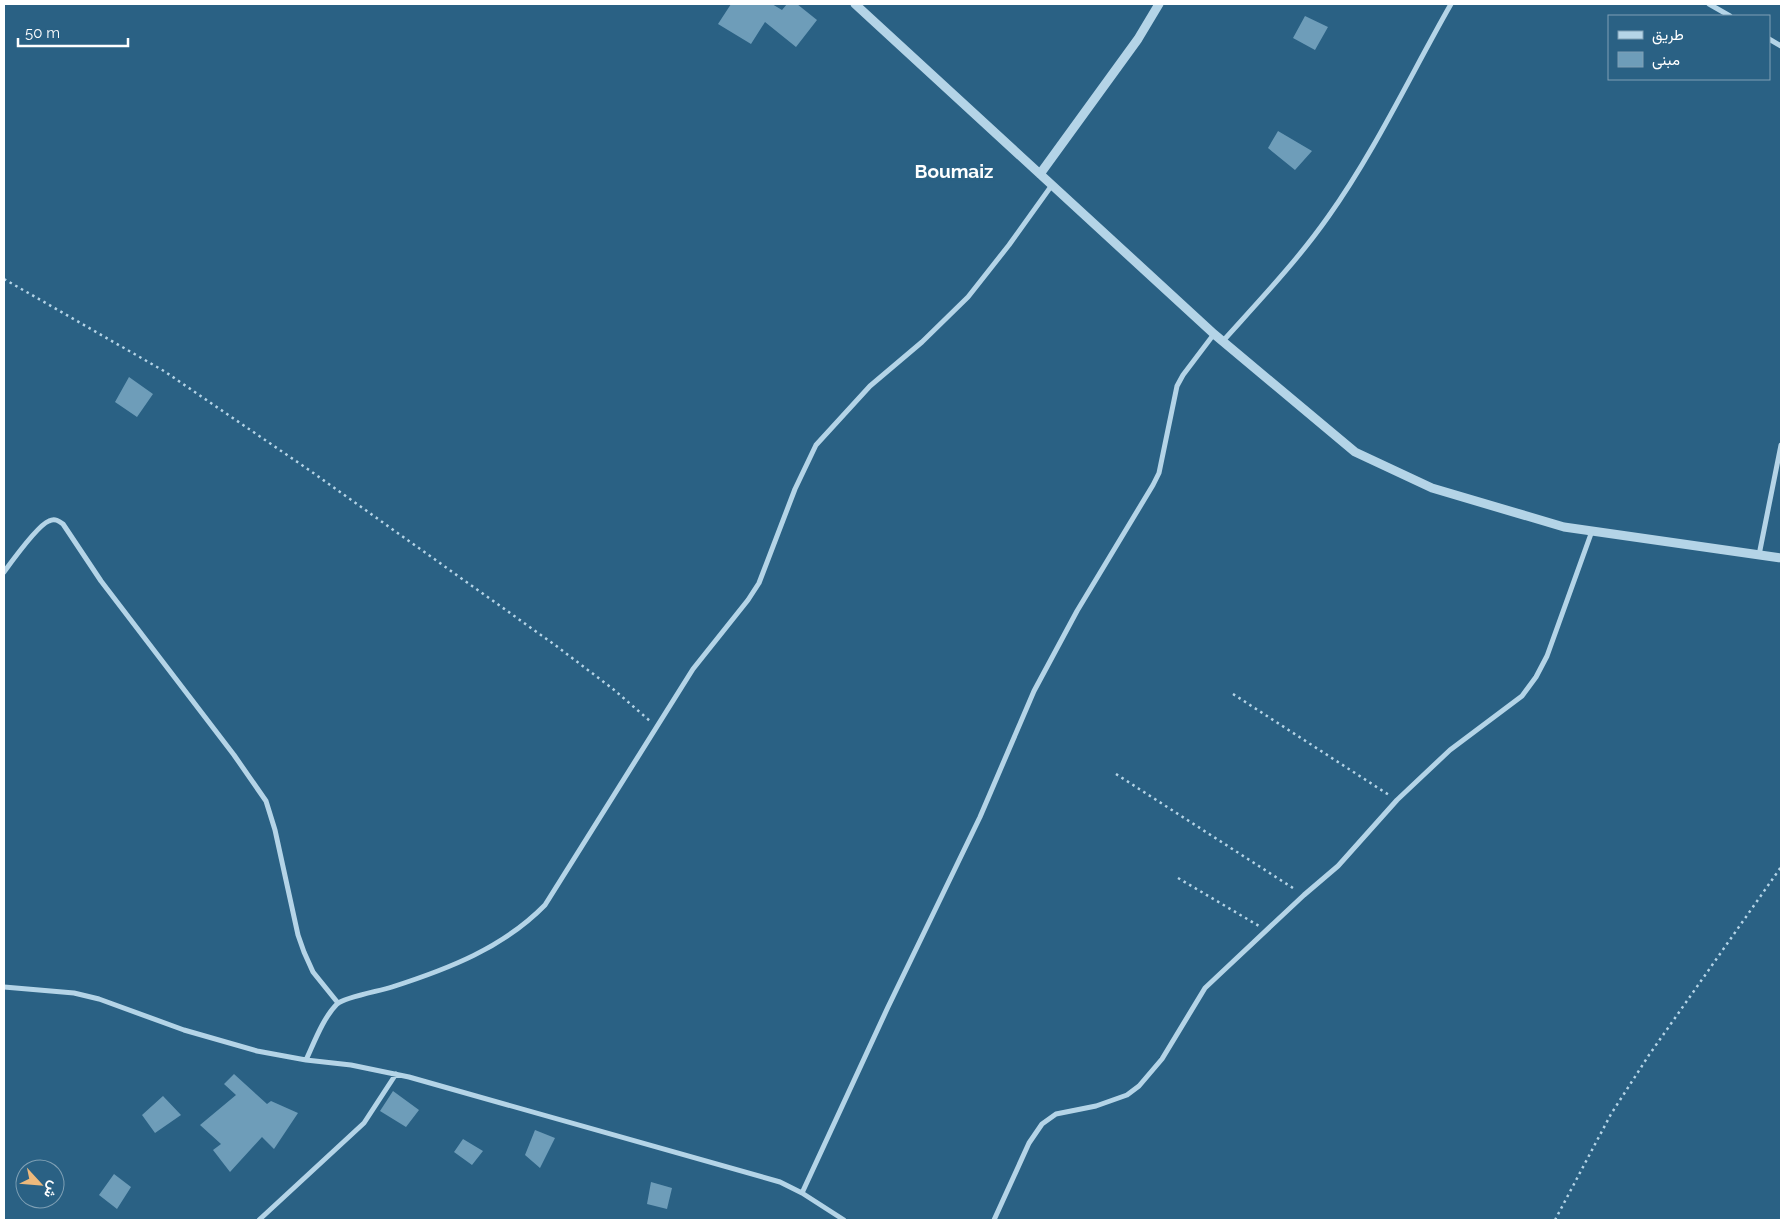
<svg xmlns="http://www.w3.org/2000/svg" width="1785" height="1224" font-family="Raleway,Vazirmatn,sans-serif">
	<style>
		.building { fill: #6e9db9 }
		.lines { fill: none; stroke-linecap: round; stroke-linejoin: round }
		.path { stroke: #b4d4e7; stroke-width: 2.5; stroke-dasharray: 2.5 4; stroke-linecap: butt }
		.minor { stroke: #b4d4e7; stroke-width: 5 }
		.tertiary { stroke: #b4d4e7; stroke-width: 9 }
		.labels { text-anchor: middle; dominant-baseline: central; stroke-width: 5; stroke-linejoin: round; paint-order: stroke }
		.quarter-label { font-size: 19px; font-weight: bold; fill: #fff; stroke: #2a6184 }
	</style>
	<rect width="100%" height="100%" fill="#2a6184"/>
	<path class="building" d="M 731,4 L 772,4 L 782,10 L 787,4 L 797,4 L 817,20 L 796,47 L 765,22 L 751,44 L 718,24 Z
		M 1305,16 L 1328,27 L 1315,50 L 1293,38 Z
		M 1278,131 L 1312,151 L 1295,170 L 1268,148 Z
		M 129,377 L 153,394 L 137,417 L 115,402 Z
		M 234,1074 L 267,1104 L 271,1101 L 298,1113 L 274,1149 L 262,1137 L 230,1172 L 213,1150 L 221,1144 L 200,1125 L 236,1095 L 224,1084 Z
		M 393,1091 L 419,1110 L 406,1127 L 380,1111 Z
		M 163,1096 L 181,1115 L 155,1133 L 142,1115 Z
		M 535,1130 L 555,1138 L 540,1168 L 525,1155 Z
		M 463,1139 L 483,1151 L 472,1165 L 454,1152 Z
		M 114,1174 L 131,1187 L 117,1209 L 99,1195 Z
		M 651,1182 L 672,1188 L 667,1209 L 647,1204 Z"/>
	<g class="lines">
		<path class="path" d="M 4,279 L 164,371 L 312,472 L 555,645 L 613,689 L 650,721
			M 1233,694 L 1389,795
			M 1116,774 L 1296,890
			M 1178,878 L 1259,926
			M 1555,1220 L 1611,1114 L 1649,1055 L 1781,867"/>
		<path class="minor" d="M 1709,4 L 1730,16
			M 1769,39 L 1781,46
			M 1223,341 C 1259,301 1297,261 1328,217 C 1375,151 1411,74 1451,4
			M 1759,555 L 1781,445
			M 4,572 C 12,561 38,525 49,521 C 55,518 59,521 63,524 L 101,581 L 234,755 L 266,801 L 275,830 L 298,935 L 304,952 L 313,972 L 338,1003
			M 4,987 L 74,993 L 99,999 L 184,1030 L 257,1051 L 306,1060 L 351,1065 L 409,1077 L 780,1182 L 802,1193 L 844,1220
			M 306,1060 C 314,1043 323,1018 337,1004 C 345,997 380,991 392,987 C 448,969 503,948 545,905 L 693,669 L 748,600 L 759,583 L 795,489 L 816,445 L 870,386 L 922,342 L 968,297 L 1009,245 L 1052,185
			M 802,1193 L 888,1007 L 980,817 L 1034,691 L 1077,611 L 1153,485 L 1159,473 L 1177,386 L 1183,375 L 1214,334
			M 259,1220 L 364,1123 L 396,1074
			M 994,1220 L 1029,1143 L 1042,1124 L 1056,1114 L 1096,1106 L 1127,1095 L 1139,1086 L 1162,1059 L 1205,988 L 1222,972 L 1304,895 L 1338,866 L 1397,800 L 1450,750 L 1522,696 L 1536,677 L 1547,656 L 1592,531"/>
		<path class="tertiary" d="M 855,4 L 1214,334 L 1355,452 L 1432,488 L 1564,527 L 1781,558
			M 1040,174 L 1138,39 L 1159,4"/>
	</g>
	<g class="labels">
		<g class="quarter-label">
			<text x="954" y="171">Boumaiz</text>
		</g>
	</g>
	<rect width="1785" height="1224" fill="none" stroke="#ffffff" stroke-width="10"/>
	<rect x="1608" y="15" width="162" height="65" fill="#2a6184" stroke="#7fa0b5"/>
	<rect x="1618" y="31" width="25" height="8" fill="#b4d4e7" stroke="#7fa0b5"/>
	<text x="1652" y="40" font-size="15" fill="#ffffff">طريق</text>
	<rect x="1618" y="52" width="25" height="15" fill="#6e9db9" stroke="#7fa0b5"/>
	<text x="1652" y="65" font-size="15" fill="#ffffff">مبنى</text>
	<g transform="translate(40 1184) rotate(116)"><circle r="24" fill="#2a6184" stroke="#7fa0b5"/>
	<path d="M0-4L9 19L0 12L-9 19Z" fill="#edb97c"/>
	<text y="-8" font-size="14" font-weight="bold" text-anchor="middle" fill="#ffffff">ش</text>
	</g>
	<path d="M18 38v8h110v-8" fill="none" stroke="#ffffff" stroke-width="2.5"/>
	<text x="25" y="38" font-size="15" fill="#ffffff" stroke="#2a6184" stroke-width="4" paint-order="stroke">50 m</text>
</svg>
